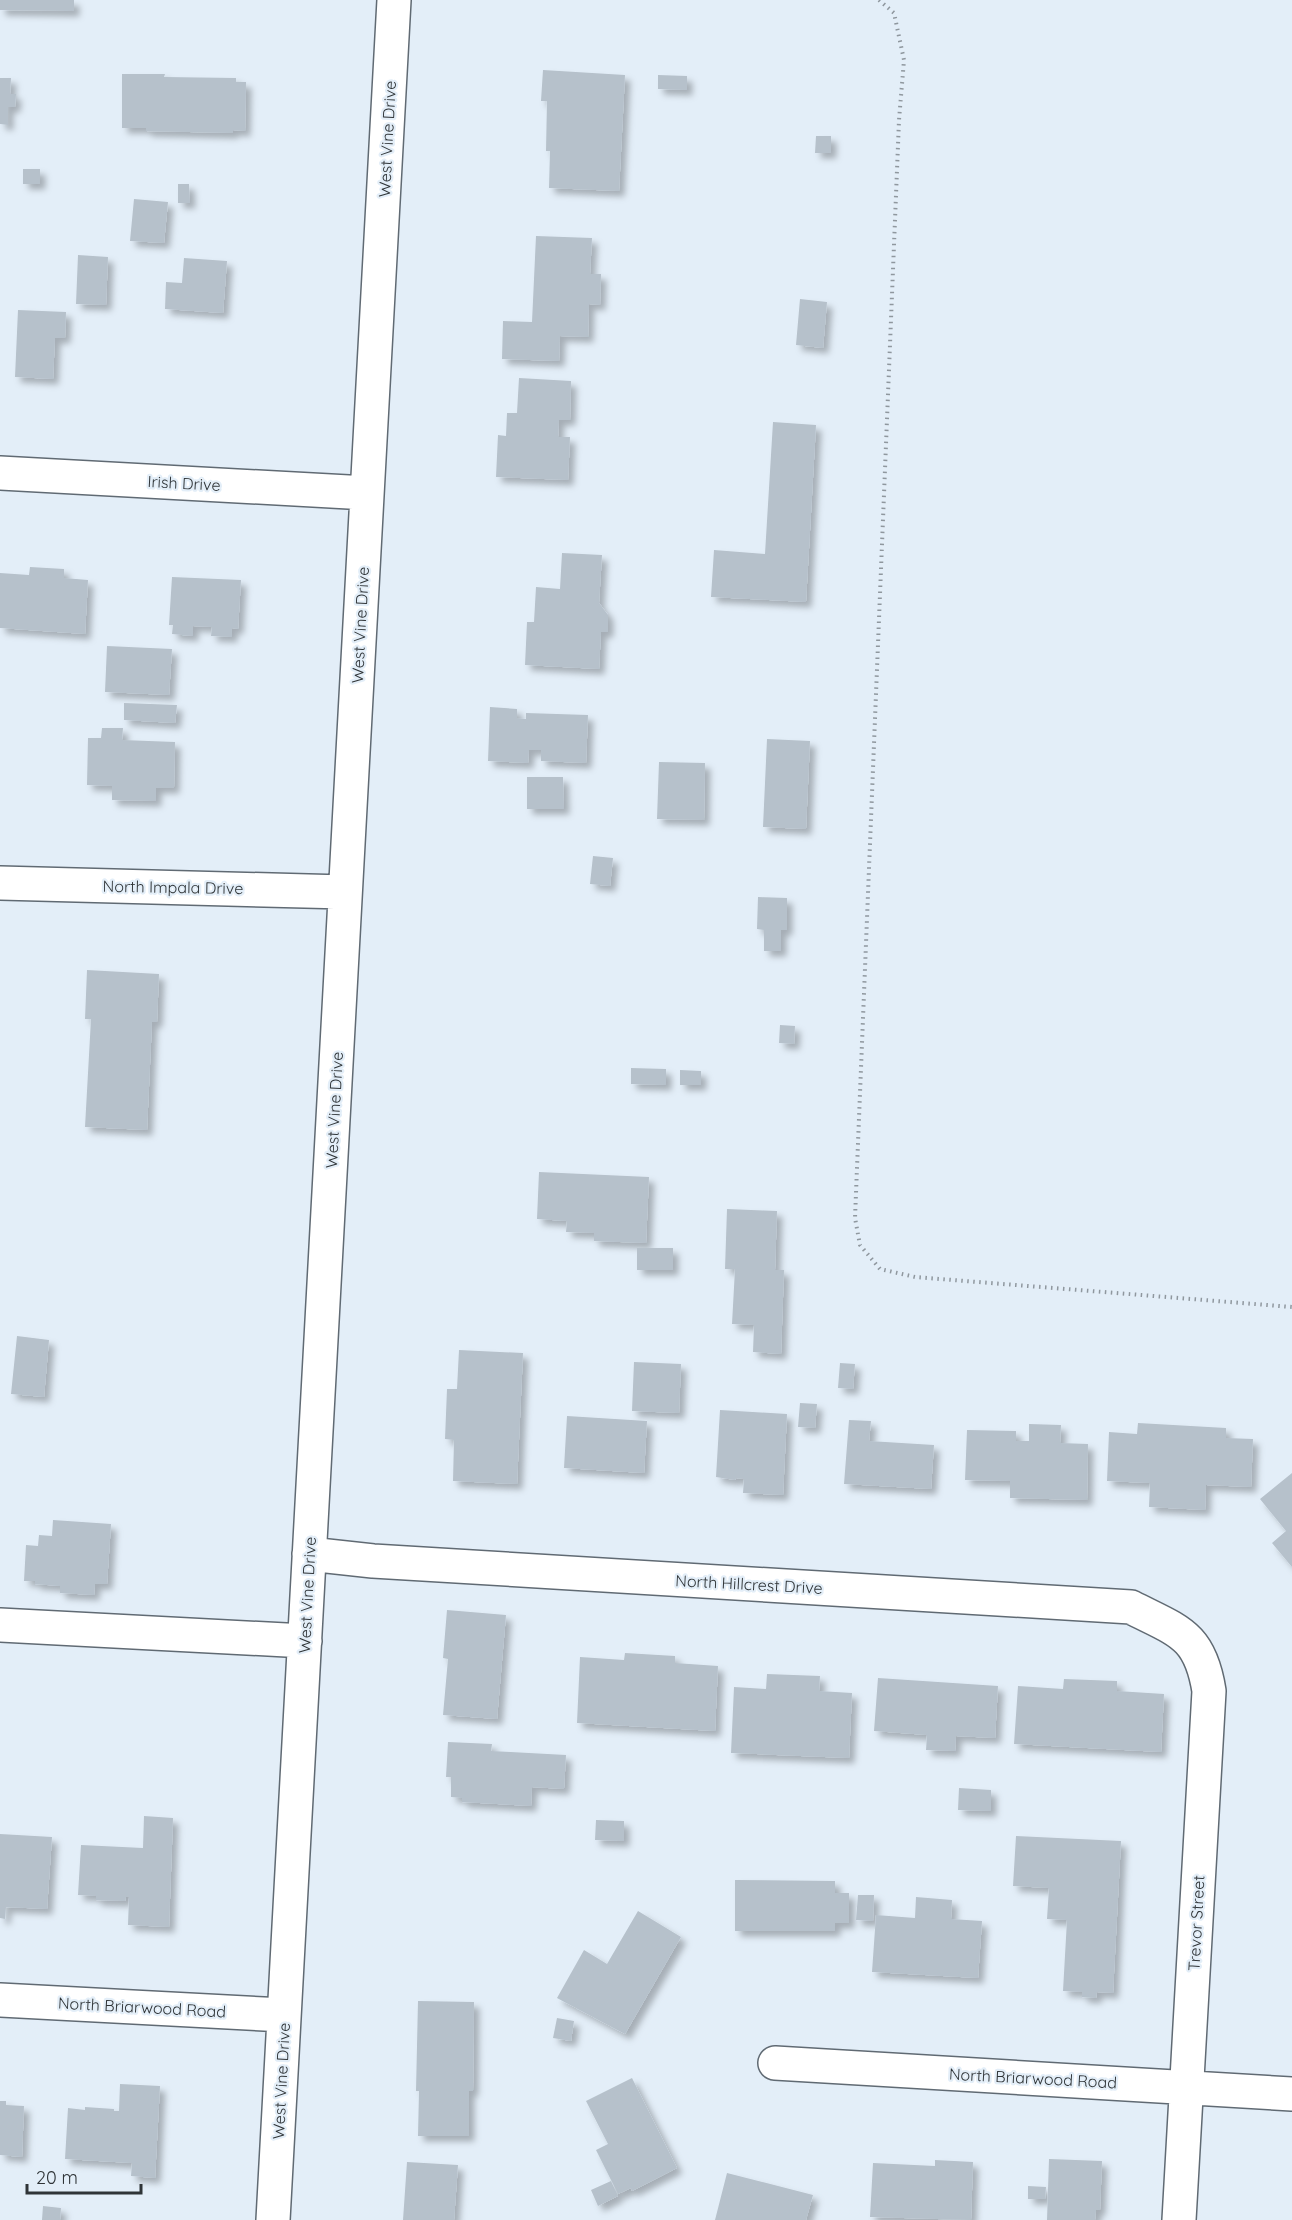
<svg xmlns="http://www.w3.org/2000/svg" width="1292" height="2220" font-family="Quicksand,sans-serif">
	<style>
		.building { fill: #b6c1cb; filter: url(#shadow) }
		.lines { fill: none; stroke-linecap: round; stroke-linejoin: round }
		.minor-casing { stroke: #606a73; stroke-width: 36 }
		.path { stroke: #8f979e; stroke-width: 4; stroke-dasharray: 1.5 4.5; stroke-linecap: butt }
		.minor { stroke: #fff; stroke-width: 33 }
		.labels { text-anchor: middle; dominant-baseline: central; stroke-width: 4.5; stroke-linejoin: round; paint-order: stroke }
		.street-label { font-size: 16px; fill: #2f3437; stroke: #e3eef8 }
	</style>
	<defs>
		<filter id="shadow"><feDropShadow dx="5.5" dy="5.5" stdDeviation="3" flood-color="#0004"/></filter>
	</defs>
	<rect width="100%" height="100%" fill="#e3eef8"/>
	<path class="building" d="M 0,0 L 74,0 L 74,11 L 0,10 Z
		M 543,70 L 625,75 L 619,191 L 549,188 L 550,151 L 546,151 L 547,101 L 541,101 Z
		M 122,74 L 165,74 L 164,77 L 236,78 L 236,82 L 246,82 L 245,131 L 233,130 L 233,133 L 146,131 L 146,128 L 122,128 Z
		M 658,75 L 687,76 L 687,90 L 658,89 Z
		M 0,78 L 11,78 L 10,94 L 16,94 L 15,107 L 8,107 L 8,125 L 0,124 Z
		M 816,136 L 831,136 L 831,153 L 815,153 Z
		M 23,169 L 40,169 L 40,184 L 23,184 Z
		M 178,184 L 189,184 L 190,203 L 178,203 Z
		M 134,199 L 168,202 L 164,243 L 130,241 Z
		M 536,236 L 592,238 L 590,274 L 601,274 L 600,305 L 589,304 L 588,337 L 560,336 L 559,361 L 502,359 L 503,321 L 532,322 Z
		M 78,255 L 108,257 L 106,305 L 76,304 Z
		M 184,258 L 227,261 L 223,313 L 165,309 L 166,282 L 182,283 Z
		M 800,299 L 827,302 L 823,348 L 796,345 Z
		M 18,310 L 66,312 L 65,338 L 55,338 L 53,379 L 15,377 Z
		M 519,378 L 571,381 L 570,420 L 559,420 L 558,437 L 570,437 L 568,480 L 496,477 L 498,435 L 506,436 L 507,413 L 517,413 Z
		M 773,422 L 816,425 L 806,602 L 711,597 L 714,550 L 765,554 Z
		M 562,553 L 602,555 L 599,603 L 608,615 L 608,632 L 601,632 L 599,669 L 525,665 L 527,622 L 534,622 L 536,587 L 560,589 Z
		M 30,567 L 64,569 L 64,578 L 88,580 L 85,634 L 0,628 L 0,573 L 29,575 Z
		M 172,577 L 241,580 L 238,629 L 232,628 L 232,637 L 211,636 L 212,627 L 193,626 L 193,636 L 172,634 L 173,625 L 169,625 Z
		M 107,646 L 172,649 L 169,695 L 105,692 Z
		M 124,703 L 177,705 L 175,723 L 124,720 Z
		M 490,707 L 517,709 L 517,718 L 526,719 L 526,713 L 588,715 L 586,763 L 541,761 L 541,750 L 529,750 L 528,763 L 488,761 Z
		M 102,728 L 123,728 L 122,740 L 175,742 L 174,788 L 156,788 L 156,801 L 112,800 L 112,786 L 87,785 L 88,738 L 101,738 Z
		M 767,739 L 810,741 L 806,829 L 763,827 Z
		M 659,762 L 705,763 L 704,820 L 657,819 Z
		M 527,777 L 563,777 L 564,809 L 527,809 Z
		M 593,856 L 613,858 L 610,886 L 590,884 Z
		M 758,897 L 787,898 L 787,930 L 781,930 L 781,951 L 764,951 L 764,930 L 757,929 Z
		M 87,970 L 159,974 L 157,1022 L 152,1022 L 147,1130 L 85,1127 L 91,1019 L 85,1019 Z
		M 780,1025 L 795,1026 L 794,1044 L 779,1043 Z
		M 631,1068 L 666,1069 L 666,1085 L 631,1084 Z
		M 680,1070 L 701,1071 L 701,1085 L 680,1085 Z
		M 539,1172 L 649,1177 L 646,1243 L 594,1241 L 594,1233 L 566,1232 L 567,1221 L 537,1219 Z
		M 727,1209 L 777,1211 L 775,1270 L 784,1270 L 781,1354 L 753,1352 L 754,1325 L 732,1324 L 735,1269 L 725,1269 Z
		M 637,1248 L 673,1248 L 673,1270 L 637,1270 Z
		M 17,1336 L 49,1340 L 44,1397 L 11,1394 Z
		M 459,1350 L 523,1353 L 517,1484 L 453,1481 L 454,1440 L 445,1439 L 447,1389 L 457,1389 Z
		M 634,1362 L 681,1364 L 679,1413 L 632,1411 Z
		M 840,1363 L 855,1364 L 853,1389 L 838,1388 Z
		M 800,1403 L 817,1404 L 815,1428 L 798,1427 Z
		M 720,1410 L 787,1414 L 783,1495 L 743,1493 L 744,1479 L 736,1478 L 735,1480 L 716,1477 Z
		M 567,1416 L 647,1421 L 644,1473 L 564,1468 Z
		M 849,1420 L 871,1421 L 869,1441 L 934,1445 L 931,1489 L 844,1484 Z
		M 1138,1423 L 1226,1428 L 1226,1438 L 1253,1439 L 1251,1487 L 1206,1485 L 1205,1510 L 1149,1507 L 1150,1483 L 1107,1481 L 1109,1432 L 1137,1434 Z
		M 1029,1424 L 1061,1425 L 1060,1443 L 1088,1444 L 1087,1500 L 1010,1498 L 1010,1481 L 965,1480 L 967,1430 L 1016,1431 L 1016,1441 L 1029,1441 Z
		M 1292,1473 L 1292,1567 L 1272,1543 L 1286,1531 L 1260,1499 Z
		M 53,1520 L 111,1524 L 107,1584 L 95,1584 L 94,1595 L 60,1593 L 60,1586 L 35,1584 L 35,1581 L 24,1581 L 26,1545 L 38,1546 L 39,1535 L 52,1536 Z
		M 447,1610 L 506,1615 L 497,1719 L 443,1715 L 448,1659 L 443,1658 Z
		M 625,1653 L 675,1656 L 675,1663 L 718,1666 L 715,1731 L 577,1723 L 580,1657 L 624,1660 Z
		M 767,1674 L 820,1676 L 819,1691 L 852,1693 L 849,1758 L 731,1753 L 734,1687 L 766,1689 Z
		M 878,1678 L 998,1686 L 995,1738 L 956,1736 L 955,1751 L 926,1750 L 927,1735 L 874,1731 Z
		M 1064,1679 L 1117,1681 L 1117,1691 L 1164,1694 L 1161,1752 L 1014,1744 L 1018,1686 L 1063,1689 Z
		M 448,1742 L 492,1744 L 491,1751 L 566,1755 L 564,1789 L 532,1787 L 531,1806 L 462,1802 L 462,1798 L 451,1797 L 451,1777 L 446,1777 Z
		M 959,1788 L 991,1790 L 991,1811 L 958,1810 Z
		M 144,1816 L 173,1818 L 169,1927 L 128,1925 L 129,1897 L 126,1897 L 125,1901 L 96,1900 L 96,1896 L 78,1895 L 81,1845 L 143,1848 Z
		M 596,1820 L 624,1821 L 624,1841 L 595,1840 Z
		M 0,1834 L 52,1837 L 47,1909 L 6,1907 L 5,1919 L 0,1918 Z
		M 1016,1836 L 1121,1841 L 1113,1993 L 1097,1992 L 1096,1998 L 1082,1997 L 1082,1992 L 1063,1991 L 1067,1920 L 1047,1919 L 1049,1888 L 1013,1886 Z
		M 735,1880 L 835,1881 L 835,1893 L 849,1893 L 849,1923 L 835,1923 L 835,1931 L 735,1931 Z
		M 858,1895 L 874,1895 L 873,1921 L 856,1920 Z
		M 916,1897 L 952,1900 L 951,1919 L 982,1921 L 978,1978 L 872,1972 L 876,1915 L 915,1918 Z
		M 638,1911 L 681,1937 L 625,2034 L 557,1998 L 584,1950 L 607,1964 Z
		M 418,2001 L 474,2002 L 473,2091 L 469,2091 L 469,2136 L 418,2136 L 419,2091 L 416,2091 Z
		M 557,2018 L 574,2021 L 571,2041 L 553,2038 Z
		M 632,2078 L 677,2168 L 632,2191 L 631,2188 L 618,2194 L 596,2150 L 608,2144 L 586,2101 Z
		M 120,2084 L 160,2086 L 155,2178 L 131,2176 L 132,2163 L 65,2159 L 68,2108 L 85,2110 L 85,2107 L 114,2109 L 114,2111 L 119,2111 Z
		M 0,2101 L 6,2101 L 6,2105 L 24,2106 L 22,2157 L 0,2155 Z
		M 1049,2159 L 1102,2161 L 1100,2210 L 1096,2210 L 1095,2220 L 1047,2220 Z
		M 935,2160 L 973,2162 L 971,2220 L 870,2217 L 873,2163 L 935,2166 Z
		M 407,2162 L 458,2165 L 454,2220 L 403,2220 Z
		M 727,2173 L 813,2195 L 806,2220 L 715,2220 Z
		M 611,2181 L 618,2196 L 598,2206 L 591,2190 Z
		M 1028,2186 L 1046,2187 L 1045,2199 L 1028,2199 Z
		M 43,2206 L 61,2208 L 60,2220 L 42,2220 Z"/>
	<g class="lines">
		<defs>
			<path id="minor" d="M 0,473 L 367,493
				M 0,883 L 345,892
				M 309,1554 L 373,1561 L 1131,1607 C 1178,1631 1200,1634 1209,1691 L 1179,2220
				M 0,1625 L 305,1641
				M 0,2000 L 284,2015
				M 775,2063 L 1292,2094
				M 273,2220 L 394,0"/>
		</defs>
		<use href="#minor" class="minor-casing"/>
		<path class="path" d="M 879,0 L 894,13 L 904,60 L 899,120 L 855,1218 L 860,1245 L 880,1269 L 915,1277 L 1292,1307"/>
		<use href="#minor" class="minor"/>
	</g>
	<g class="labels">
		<g class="street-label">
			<text transform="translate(387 139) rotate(-87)">West Vine Drive</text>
			<text transform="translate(184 483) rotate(3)">Irish Drive</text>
			<text transform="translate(360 625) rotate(-87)">West Vine Drive</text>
			<text transform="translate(173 887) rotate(1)">North Impala Drive</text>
			<text transform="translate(334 1110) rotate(-87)">West Vine Drive</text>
			<text transform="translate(749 1584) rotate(3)">North Hillcrest Drive</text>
			<text transform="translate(307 1595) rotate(-87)">West Vine Drive</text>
			<text transform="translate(1196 1923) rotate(-87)">Trevor Street</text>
			<text transform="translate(142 2007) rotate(3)">North Briarwood Road</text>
			<text transform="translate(1033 2078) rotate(3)">North Briarwood Road</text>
			<text transform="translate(281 2081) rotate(-87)">West Vine Drive</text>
		</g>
	</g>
	<path d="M27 2184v9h114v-9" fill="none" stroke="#2f3437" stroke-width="3"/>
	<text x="36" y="2184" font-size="18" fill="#2f3437" stroke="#e3eef8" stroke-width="4.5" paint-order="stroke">20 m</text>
</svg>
